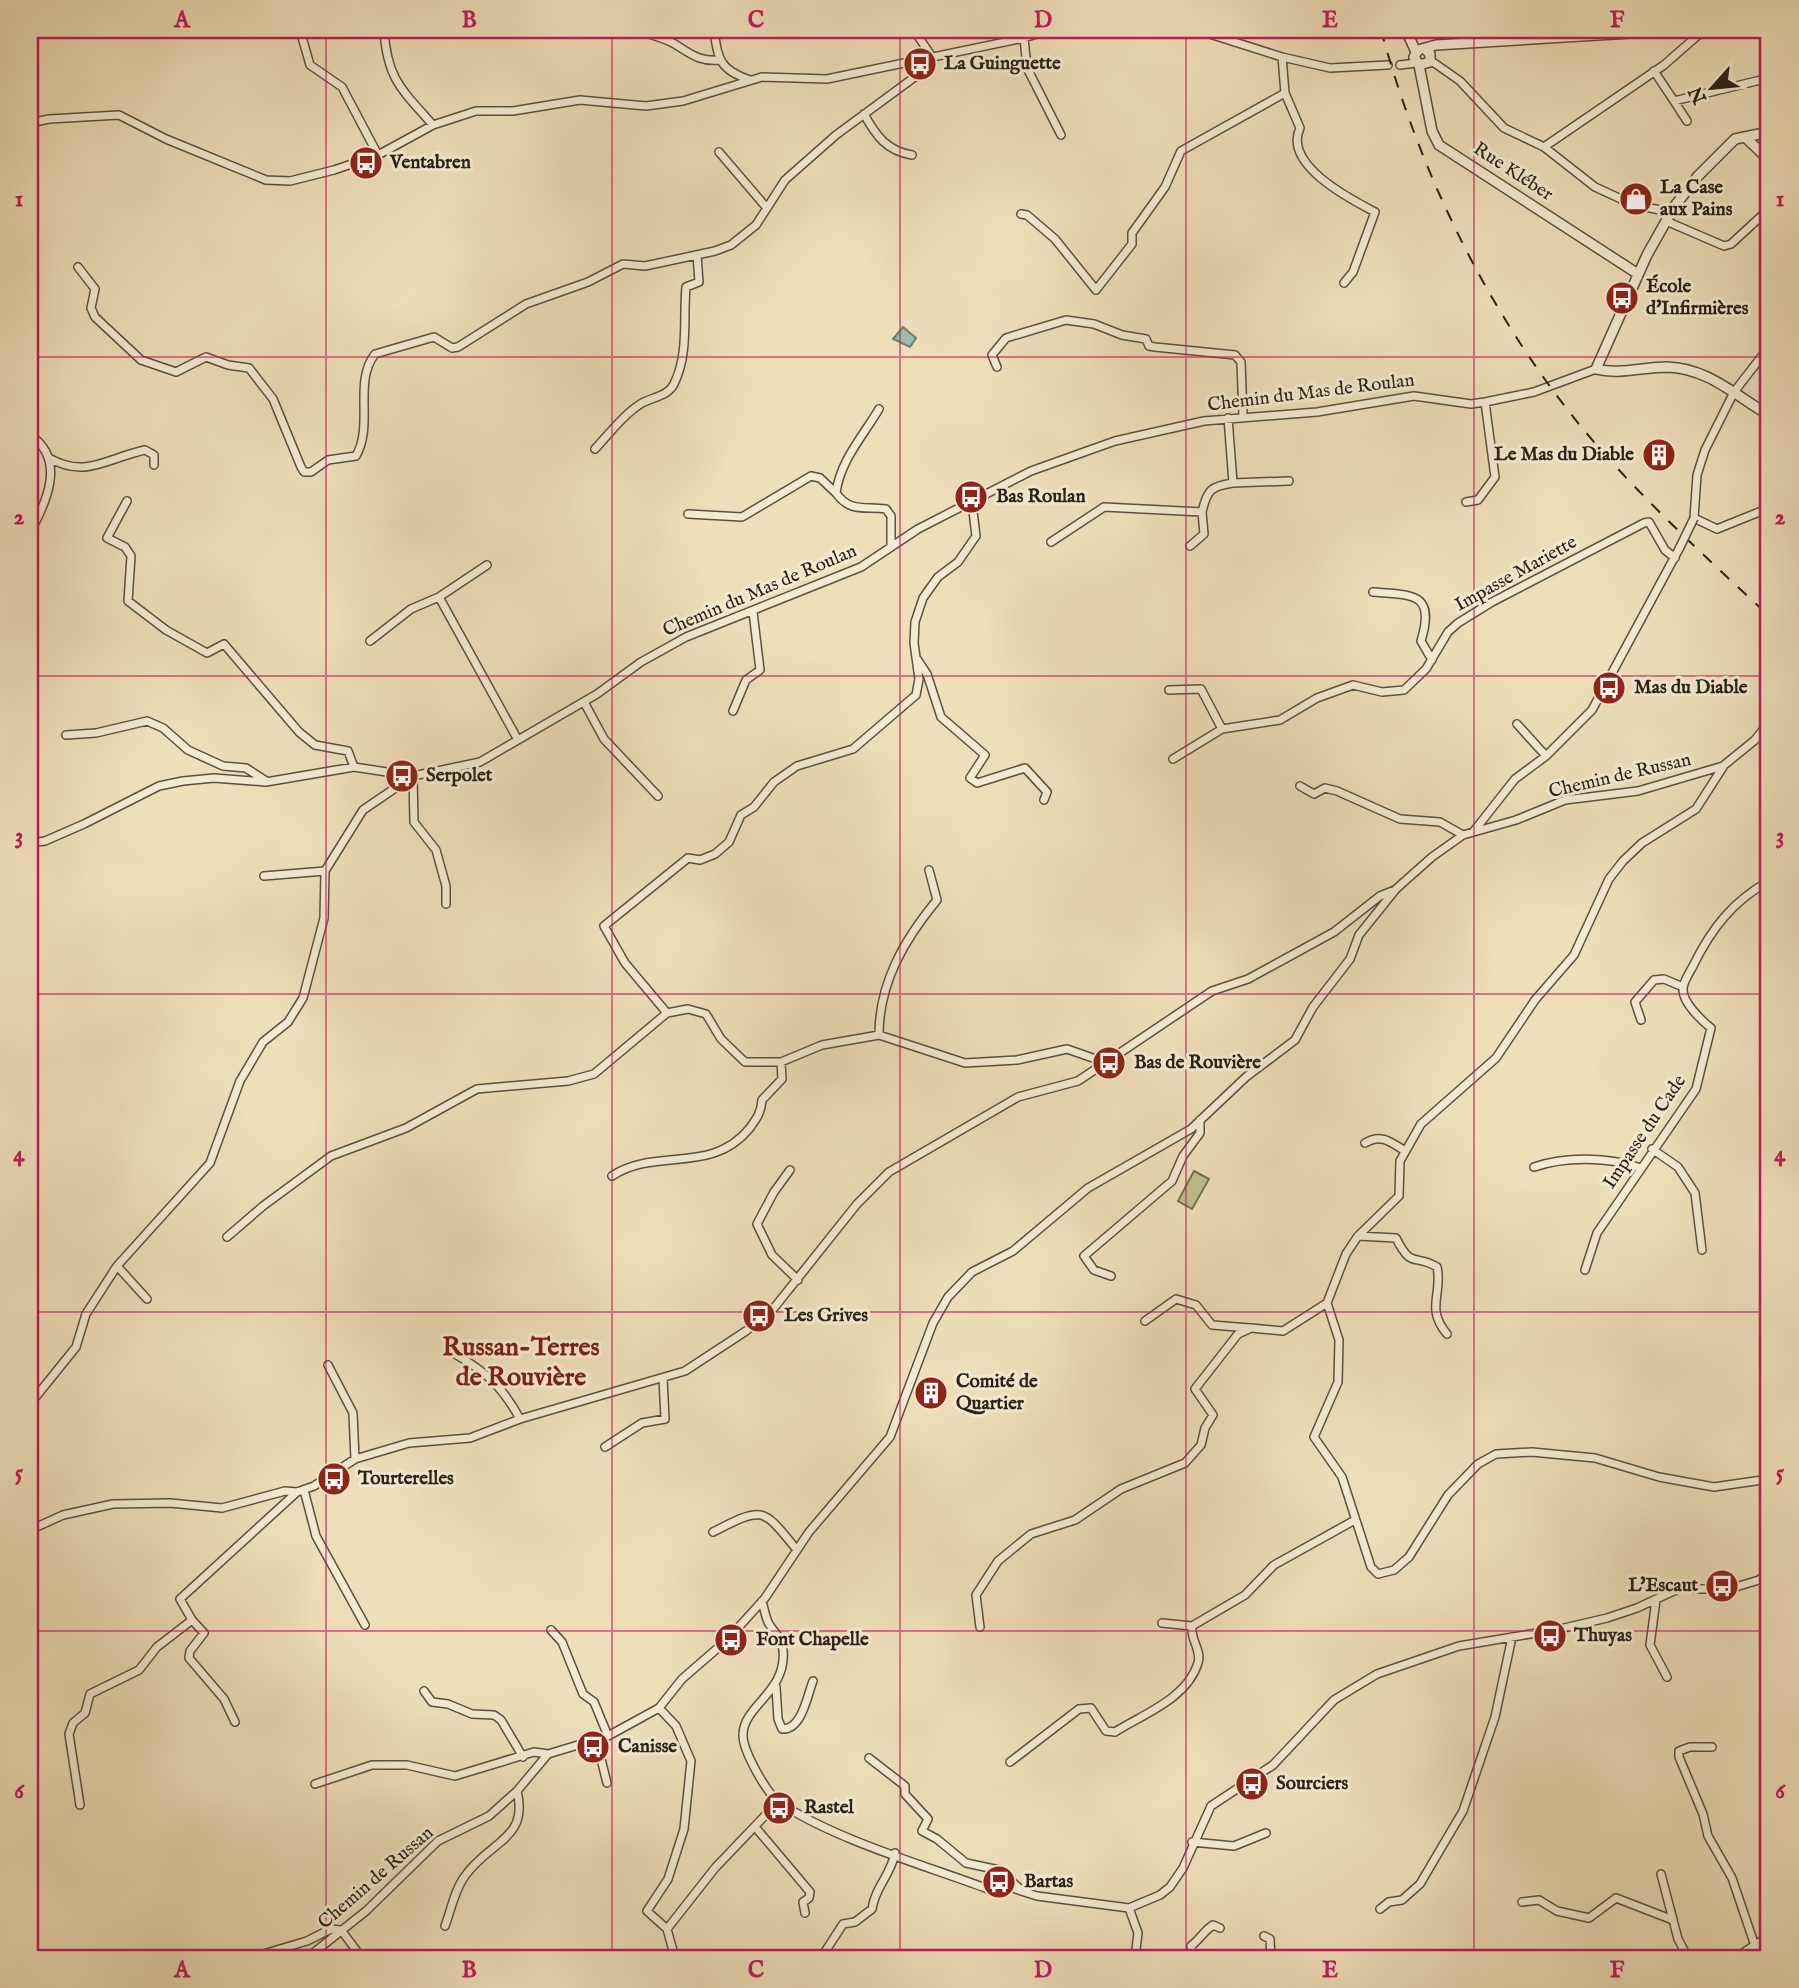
<svg xmlns="http://www.w3.org/2000/svg" width="1799" height="1988" font-family="'IM FELL English',serif">
	<style>
		.green { fill: #bfc08b; stroke: #757051; stroke-width: 2 }
		.water { fill: #9abdab; stroke: #6e7f70; stroke-width: 2 }
		.lines { fill: none; stroke-linecap: round; stroke-linejoin: round }
		.minor-casing { stroke: #5c5040; stroke-width: 10 }
		.tertiary-casing { stroke: #5c5040; stroke-width: 12 }
		.minor { stroke: #f4ead2; stroke-width: 7 }
		.tertiary { stroke: #f4ead2; stroke-width: 9 }
		.rail { stroke: #2b2117; stroke-width: 2; stroke-dasharray: 12 12; stroke-linecap: butt }
		.minor-bridge-casing { stroke: #5c5040; stroke-width: 10; stroke-linecap: butt }
		.minor-bridge { stroke: #f4ead2; stroke-width: 7 }
		.grid { fill: none; stroke: #c2185b; stroke-width: 2; stroke-opacity: 0.55 }
		.labels { text-anchor: middle; dominant-baseline: central; stroke-width: 6; stroke-linejoin: round; paint-order: stroke }
		.poi-label { font-size: 19px; font-weight: bold; fill: #2b2117; stroke: #f4ead2; text-anchor: start }
		.street-label { font-size: 19px; fill: #2b2117; stroke: #f4ead2 }
		.district-label { font-size: 26px; font-weight: bold; fill: #7a1f14; stroke: #f4ead2 }
		.neatline { fill: none; stroke: #c2185b; stroke-width: 2.5 }
		.grid-label { font-size: 23px; text-anchor: middle; font-weight: bold; fill: #c2185b }
	</style>
	<rect width="100%" height="100%" fill="#eedeba"/>
	<filter id="stains"><feTurbulence type="fractalNoise" baseFrequency=".00286" numOctaves="4"/><feColorMatrix values="0 0 0 0 .2 0 0 0 0 .09 0 0 0 0 .02 0 0 0 .5 -.17"/></filter>
	<radialGradient id="worn" r=".72"><stop offset=".6" stop-color="#630" stop-opacity="0"/><stop offset="1" stop-color="#630" stop-opacity=".3"/></radialGradient>
	<path class="green" d="M 1194,1171 L 1209,1179 L 1192,1209 L 1178,1201 Z"/>
	<path class="water" d="M 903,327 L 916,338 L 910,347 L 893,339 Z"/>
	<g class="lines">
		<defs>
			<path id="minor" d="M 300,30 L 310,65 L 342,87 L 378,155
				M 384,30 C 387,79 402,90 433,125
				M 635,30 C 647,34 662,37 673,43 C 690,53 698,62 720,60
				M 714,30 C 718,60 720,70 750,80
				M 914,30 L 932,57
				M 1197,30 L 1282,57 L 1330,68 L 1388,65
				M 1024,38 L 1027,68 L 1061,135
				M 1282,57 L 1285,93 L 1300,128 C 1283,164 1348,198 1375,212 L 1353,272 L 1344,283
				M 1430,60 L 1460,81 L 1504,128 L 1544,147 L 1595,187 L 1634,205 L 1671,212
				M 1400,65 L 1416,63
				M 1654,71 L 1674,101 L 1769,78
				M 1674,101 L 1687,121
				M 864,114 C 876,136 887,151 912,155
				M 30,123 L 49,119 L 119,115 L 166,139 L 266,180 L 290,181 L 334,170 L 378,155 L 433,125 L 476,111 L 513,111 L 580,100 L 646,106 L 683,101 L 762,77 L 827,79 L 1024,38 L 1049,30
				M 1544,147 L 1664,65 L 1704,30
				M 719,152 L 766,207
				M 1021,214 L 1027,215 L 1055,239 L 1096,290 L 1132,244 L 1132,233 L 1165,187 L 1181,151 L 1285,93
				M 1666,221 L 1724,246 L 1731,244 L 1769,209
				M 78,267 L 95,289 L 91,308 L 95,317 L 141,360 L 176,372 L 206,357 L 228,365 L 249,368 L 273,399 L 301,467 L 304,472 L 311,472 L 328,460 L 356,456 C 374,425 353,382 375,354 L 434,337 L 452,348 L 458,347 L 526,304 L 588,282 L 623,264 L 645,266 L 715,251 L 731,245 L 756,225 L 785,180 L 836,135 L 927,68 L 932,57
				M 1769,347 L 1734,392 L 1705,450 L 1697,475 L 1694,518 L 1717,529 L 1769,508
				M 997,367 L 992,355 L 1006,338 L 1066,320 L 1094,324 L 1122,335 L 1146,339 L 1149,346 L 1155,347 L 1235,355 L 1241,362 L 1243,416
				M 879,409 C 863,436 840,461 836,493 C 850,513 865,506 886,509 L 891,516 L 891,545
				M 1228,418 L 1233,483 L 1289,481
				M 30,435 C 67,460 46,502 30,533
				M 595,449 C 609,434 624,414 642,403 C 653,397 668,396 674,384 C 689,353 683,320 686,287 L 699,282 L 697,255
				M 49,458 C 86,479 107,458 145,450 L 154,455 L 154,465
				M 127,501 L 107,538 L 125,547 L 131,556 L 128,601 L 166,630 L 207,653 L 224,644 L 299,732 L 315,745 L 348,751 L 354,767
				M 1466,502 L 1478,500 L 1495,477 L 1485,402
				M 688,514 L 742,517 L 811,476 L 820,478 L 836,493
				M 1051,542 L 1104,507 L 1202,512 C 1207,490 1211,486 1233,483
				M 1190,546 L 1204,534 L 1202,512
				M 487,565 L 439,597 L 518,740
				M 1373,592 C 1412,595 1436,592 1421,641 L 1432,660
				M 370,641 L 411,609 L 439,597
				M 917,659 L 927,674 L 941,717 L 985,755 L 970,778 L 977,783 L 1025,768 L 1047,792 L 1044,800
				M 1169,690 L 1201,689 L 1222,729 L 1280,720 L 1317,698 L 1353,685 L 1382,692 L 1404,690 L 1426,669 L 1448,632 L 1458,623 L 1492,602 L 1644,523 L 1649,522 L 1665,550 L 1675,558
				M 584,702 L 604,739 L 658,796
				M 733,711 L 746,680 L 760,670 L 753,612
				M 1517,724 L 1546,756
				M 66,735 L 96,733 L 147,721 L 163,728 L 188,750 L 223,766 L 246,768 L 266,781
				M 1173,759 L 1222,729
				M 1723,767 L 1696,809 L 1642,843 L 1623,861 L 1609,879 L 1574,955 L 1535,1000 L 1496,1058 L 1421,1124 L 1400,1161 L 1399,1196 L 1358,1236 L 1346,1254 L 1327,1303 L 1339,1340 L 1338,1382 L 1314,1437 L 1342,1477 L 1371,1567 L 1378,1574 L 1394,1570 L 1409,1557 L 1448,1495 L 1478,1464 L 1496,1454 L 1532,1452 L 1595,1458 L 1659,1477 L 1714,1487 L 1769,1479
				M 413,776 L 414,822 L 436,850 L 446,886 L 446,904
				M 1300,786 L 1314,794 L 1325,788 L 1337,791 L 1400,819 L 1440,822 L 1463,835
				M 1474,831 L 1515,779 L 1546,756 L 1592,710 L 1680,547
				M 30,843 L 45,841 L 84,824 L 159,786 L 183,781 L 214,778 L 266,782 L 354,767 L 413,776 L 480,762 L 597,694 L 641,662 L 686,637 L 861,567 L 918,529 L 1031,471 L 1115,441 L 1204,421 L 1317,412 L 1414,396 L 1471,404 L 1485,402 L 1534,392 L 1596,369
				M 264,876 L 325,871
				M 667,1013 L 625,963 L 604,926 L 688,858 L 700,860 L 715,854 L 729,842 L 741,815 L 754,807 L 774,782 L 797,766 L 853,749 L 916,695 L 919,679 L 914,643 L 915,622 L 923,598 L 938,577 L 958,562 L 976,536 L 972,503
				M 1641,1020 L 1635,1002 L 1654,980 L 1664,979 L 1683,987
				M 879,1035 C 879,983 904,940 937,900 L 929,870
				M 1365,1143 C 1381,1133 1391,1142 1405,1151
				M 1652,1149 L 1678,1167 L 1695,1193 L 1702,1250
				M 1534,1167 C 1566,1156 1609,1157 1641,1168
				M 790,1170 L 774,1192 L 757,1224 L 772,1255 L 798,1280
				M 612,1176 C 655,1147 711,1175 749,1129 C 757,1118 761,1113 762,1100 L 782,1079 L 781,1062
				M 1358,1236 L 1396,1238 C 1412,1270 1414,1253 1437,1267 C 1443,1294 1425,1308 1447,1334
				M 227,1237 L 263,1206 L 331,1156 L 406,1128 L 477,1089 L 568,1081 L 594,1074 L 667,1013 L 688,1009 L 706,1014 L 721,1039 L 745,1062 L 781,1062 L 822,1045 L 879,1035 L 965,1063 L 1017,1060 L 1067,1049 L 1107,1063
				M 117,1266 L 147,1299
				M 1585,1270 L 1597,1233 L 1696,1089 L 1711,1028 C 1702,1021 1682,1002 1683,989 C 1683,981 1691,971 1694,964 C 1712,928 1733,901 1769,881
				M 1111,1276 L 1094,1270 L 1084,1256 L 1172,1181 L 1183,1156 L 1200,1133 L 1200,1120
				M 1145,1321 L 1176,1299 L 1196,1305 L 1212,1325 L 1250,1328
				M 455,1354 C 486,1372 502,1386 520,1419
				M 328,1365 L 353,1413 L 355,1459
				M 30,1404 L 76,1347 L 86,1314 L 117,1266 L 210,1163 L 240,1081 L 263,1042 L 288,1022 L 303,998 L 324,918 L 325,871 L 363,810 L 413,776
				M 605,1447 L 642,1423 L 665,1419 L 663,1378
				M 304,1490 L 316,1536 L 365,1625
				M 30,1530 L 63,1515 L 113,1504 L 170,1503 L 222,1508 L 285,1491 L 297,1492 L 314,1486 L 355,1459 L 409,1443 L 470,1438 L 520,1419 L 685,1371 L 746,1331 L 774,1308 L 857,1204 L 889,1172 L 1018,1097 L 1078,1081 L 1212,991 L 1248,979 L 1334,932 L 1380,896 L 1395,890
				M 713,1532 C 764,1506 762,1507 797,1550
				M 1656,1600 L 1650,1645 L 1667,1677
				M 762,1601 C 764,1608 765,1615 768,1622 C 773,1632 782,1637 783,1650 C 787,1692 744,1705 743,1734 C 742,1750 767,1794 780,1803 C 836,1840 924,1865 988,1889 L 1006,1886 L 1037,1896 L 1129,1908 L 1160,1895 L 1170,1887 L 1183,1868 L 1211,1806 L 1273,1765 L 1334,1700 L 1377,1674 L 1459,1646 L 1560,1629 L 1607,1618 L 1637,1608 L 1678,1589 L 1729,1589 L 1759,1580 L 1769,1572
				M 192,1620 L 204,1633 L 190,1651 L 189,1658 L 224,1699 L 235,1722
				M 1162,1623 L 1192,1626
				M 980,1627 L 976,1595 L 998,1561 L 1031,1534 L 1075,1520 L 1121,1489 L 1185,1463 L 1201,1445 L 1205,1428 L 1213,1415 L 1195,1389 L 1238,1334 L 1251,1328 L 1283,1331 L 1327,1303
				M 551,1630 L 562,1642 L 583,1694 L 594,1702 L 608,1736
				M 776,1687 L 778,1719 L 782,1729 C 802,1730 807,1696 813,1681
				M 424,1691 L 432,1702 L 448,1704 L 472,1714 L 494,1715 L 501,1720 L 523,1757
				M 659,1708 L 676,1726 L 691,1761 L 684,1829 L 668,1879 L 647,1911 L 667,1929
				M 584,1742 L 589,1755 L 601,1759 L 607,1783
				M 1712,1747 L 1690,1747 L 1679,1751 L 1679,1757 L 1703,1814 L 1708,1836 L 1732,1878 L 1755,1946
				M 869,1758 L 905,1786 L 905,1794 L 928,1819 L 922,1831 L 937,1839 L 966,1863 L 999,1870 L 1019,1888
				M 1010,1762 L 1079,1709 L 1091,1708 L 1106,1731 L 1115,1732 C 1143,1714 1187,1699 1198,1663 C 1202,1650 1190,1640 1192,1626 L 1245,1595 L 1274,1565 L 1355,1520
				M 315,1784 L 372,1765 L 407,1765 L 455,1776 L 534,1752 L 548,1754
				M 80,1805 L 69,1734 L 73,1723 L 85,1713 L 90,1694 L 139,1670 L 157,1647 L 192,1620 L 180,1599 L 297,1492
				M 756,1828 L 810,1892 L 809,1898 L 803,1902 L 805,1913
				M 1192,1842 L 1234,1846 L 1266,1833
				M 1661,1874 L 1678,1939 L 1688,1958
				M 1522,1902 L 1539,1900 L 1557,1911 L 1589,1918 L 1616,1898 L 1673,1920
				M 1129,1908 L 1138,1933 L 1135,1958
				M 1380,1909 L 1389,1902 L 1402,1900 L 1420,1884 L 1463,1811 L 1495,1717 L 1512,1637
				M 445,1926 C 451,1910 455,1889 465,1876 C 489,1841 529,1840 517,1791
				M 341,1930 L 362,1958
				M 1264,1936 L 1270,1939 L 1271,1958
				M 250,1958 L 307,1941 L 331,1929 L 340,1930
				M 307,1958 L 366,1911 L 438,1841 L 489,1816 L 517,1791 L 548,1754 L 608,1736 L 659,1708 L 682,1679 L 727,1640 L 765,1598 L 809,1532 L 890,1437 L 933,1323 L 948,1297 L 972,1272 L 1013,1251 L 1088,1188 L 1191,1129 L 1246,1077 L 1295,1040 L 1313,1007 L 1350,959 L 1359,935 L 1396,889 L 1432,857 L 1463,835 L 1516,820 L 1565,800 L 1638,791 L 1723,766 L 1755,740 L 1769,722
				M 675,1958 L 667,1929 L 715,1868 L 778,1802
				M 821,1958 L 843,1924 L 855,1922 L 872,1909 C 875,1887 891,1875 895,1853
				M 1193,1958 L 1191,1946 C 1200,1939 1204,1931 1213,1925 L 1220,1928"/>
			<path id="tertiary" d="M 1406,30 L 1416,52
				M 1419,65 L 1430,62 L 1430,54 L 1426,50
				M 1769,132 L 1735,139 L 1698,176 L 1674,207 L 1647,255 L 1596,369 C 1619,375 1643,367 1667,367 C 1708,368 1736,396 1769,415
				M 1745,137 L 1769,160
				M 1638,274 L 1439,145 L 1432,131 L 1419,65 L 1414,57 L 1418,50 L 1436,45 L 1680,30
				M 1737,1958 L 1769,1937"/>
		</defs>
		<use href="#minor" class="minor-casing"/>
		<use href="#tertiary" class="tertiary-casing"/>
		<use href="#minor" class="minor"/>
		<use href="#tertiary" class="tertiary"/>
		<path class="rail" d="M 1381,30 C 1422,181 1496,330 1600,449 C 1653,509 1711,562 1769,616"/>
		<defs>
			<path id="minor-bridge" d="M 1680,547 L 1694,518"/>
		</defs>
		<use href="#minor-bridge" class="minor-bridge-casing"/>
		<use href="#minor-bridge" class="minor-bridge"/>
	</g>
	<path class="grid" d="M 326,30 L 326,1958M 612,30 L 612,1958M 900,30 L 900,1958M 1186,30 L 1186,1958M 1474,30 L 1474,1958M 30,357 L 1769,357M 30,676 L 1769,676M 30,994 L 1769,994M 30,1312 L 1769,1312M 30,1631 L 1769,1631"/>
	<defs>
		<symbol id="bus-disc" viewBox="-11 -11 22 22"><circle r="9.5" fill="#8f2418" stroke="#f4ead2"/><path d="M-5-6H5V4H4V6H2V4H-2V6H-4V4H-5ZM-3.5-4V0h7V-4ZM-3.5 1.2v1.5H-2V1.2ZM2 1.2v1.5H3.5V1.2Z" fill="#fff"/></symbol>
		<symbol id="shop-disc" viewBox="-11 -11 22 22"><circle r="9.5" fill="#8f2418" stroke="#f4ead2"/><path d="M-5-2.5h2.3a2.7 3.5 0 0 1 5.4 0H5L5.5 6h-11ZM-1.5-2.5h3a1.5 2.3 0 0 0-3 0Z" fill="#fff"/></symbol>
		<symbol id="building-disc" viewBox="-11 -11 22 22"><circle r="9.5" fill="#8f2418" stroke="#f4ead2"/><path d="M-4-6H4V6H1V3H-1V6H-4ZM-2.5-4.3h1.7v1.8h-1.7ZM.8-4.3h1.7v1.8H.8ZM-2.5-1h1.7V.8h-1.7ZM.8-1h1.7V.8H.8Z" fill="#fff"/></symbol>
	</defs>
	<g fill-rule="evenodd">
		<use href="#bus-disc" x="901" y="45" width="38" height="38"/>
		<use href="#bus-disc" x="347" y="144" width="38" height="38"/>
		<use href="#shop-disc" x="1617" y="180" width="38" height="38"/>
		<use href="#bus-disc" x="1603" y="279" width="38" height="38"/>
		<use href="#building-disc" x="1640" y="436" width="38" height="38"/>
		<use href="#bus-disc" x="952" y="478" width="38" height="38"/>
		<use href="#bus-disc" x="1590" y="669" width="38" height="38"/>
		<use href="#bus-disc" x="383" y="757" width="38" height="38"/>
		<use href="#bus-disc" x="1090" y="1044" width="38" height="38"/>
		<use href="#bus-disc" x="740" y="1297" width="38" height="38"/>
		<use href="#building-disc" x="912" y="1374" width="38" height="38"/>
		<use href="#bus-disc" x="315" y="1460" width="38" height="38"/>
		<use href="#bus-disc" x="1703" y="1567" width="38" height="38"/>
		<use href="#bus-disc" x="1531" y="1617" width="38" height="38"/>
		<use href="#bus-disc" x="712" y="1621" width="38" height="38"/>
		<use href="#bus-disc" x="574" y="1728" width="38" height="38"/>
		<use href="#bus-disc" x="1233" y="1765" width="38" height="38"/>
		<use href="#bus-disc" x="760" y="1789" width="38" height="38"/>
		<use href="#bus-disc" x="980" y="1863" width="38" height="38"/>
	</g>
	<g class="labels">
		<g class="poi-label">
			<text x="944" y="64">La Guinguette</text>
			<text x="390" y="163">Ventabren</text>
			<text x="1660" y="188">La Case<tspan x="1660" dy="22">aux Pains</tspan></text>
			<text x="1646" y="287">École<tspan x="1646" dy="22">d'Infirmières</tspan></text>
			<text x="1634" y="455" text-anchor="end">Le Mas du Diable</text>
			<text x="996" y="497">Bas Roulan</text>
			<text x="1634" y="688">Mas du Diable</text>
			<text x="426" y="776">Serpolet</text>
			<text x="1134" y="1063">Bas de Rouvière</text>
			<text x="784" y="1316">Les Grives</text>
			<text x="956" y="1382">Comité de<tspan x="956" dy="22">Quartier</tspan></text>
			<text x="358" y="1479">Tourterelles</text>
			<text x="1698" y="1586" text-anchor="end">L'Escaut</text>
			<text x="1574" y="1636">Thuyas</text>
			<text x="756" y="1640">Font Chapelle</text>
			<text x="618" y="1747">Canisse</text>
			<text x="1276" y="1784">Sourciers</text>
			<text x="804" y="1808">Rastel</text>
			<text x="1024" y="1882">Bartas</text>
		</g>
		<g class="street-label">
			<text transform="translate(1513 172) rotate(33)">Rue Kléber</text>
			<text transform="translate(1311 393) rotate(-7)">Chemin du Mas de Roulan</text>
			<text transform="translate(1516 574) rotate(-29)">Impasse Mariette</text>
			<text transform="translate(760 591) rotate(-23)">Chemin du Mas de Roulan</text>
			<text transform="translate(1620 776) rotate(-13)">Chemin de Russan</text>
			<text transform="translate(1645 1132) rotate(-56)">Impasse du Cade</text>
			<text transform="translate(376 1878) rotate(-41)">Chemin de Russan</text>
		</g>
		<g class="district-label">
			<text x="521" y="1347">Russan-Terres<tspan x="521" dy="30">de Rouvière</tspan></text>
		</g>
	</g>
	<rect width="1799" height="1988" fill="none" stroke="#eedeba" stroke-width="77"/>
	<g transform="translate(1712 88) rotate(243)" stroke="#f4ead2" stroke-width="5" paint-order="stroke">
	<path d="M0-5L12 26L0 18L-12 26Z" fill="#2b2117"/>
	<text y="-10" font-size="19" font-weight="bold" text-anchor="middle" fill="#2b2117">N</text>
	</g>
	<rect x="38" y="38" width="1722" height="1912" class="neatline"/>
	<g class="grid-label">
		<text x="182" y="27">A</text>
		<text x="469" y="27">B</text>
		<text x="756" y="27">C</text>
		<text x="1043" y="27">D</text>
		<text x="1330" y="27">E</text>
		<text x="1617" y="27">F</text>
		<text x="19" y="206">1</text>
		<text x="1780" y="206">1</text>
		<text x="19" y="524">2</text>
		<text x="1780" y="524">2</text>
		<text x="19" y="843">3</text>
		<text x="1780" y="843">3</text>
		<text x="19" y="1161">4</text>
		<text x="1780" y="1161">4</text>
		<text x="19" y="1480">5</text>
		<text x="1780" y="1480">5</text>
		<text x="19" y="1798">6</text>
		<text x="1780" y="1798">6</text>
		<text x="182" y="1977">A</text>
		<text x="469" y="1977">B</text>
		<text x="756" y="1977">C</text>
		<text x="1043" y="1977">D</text>
		<text x="1330" y="1977">E</text>
		<text x="1617" y="1977">F</text>
	</g>
	<rect width="100%" height="100%" filter="url(#stains)"/>
	<rect width="100%" height="100%" fill="url(#worn)"/>
</svg>
